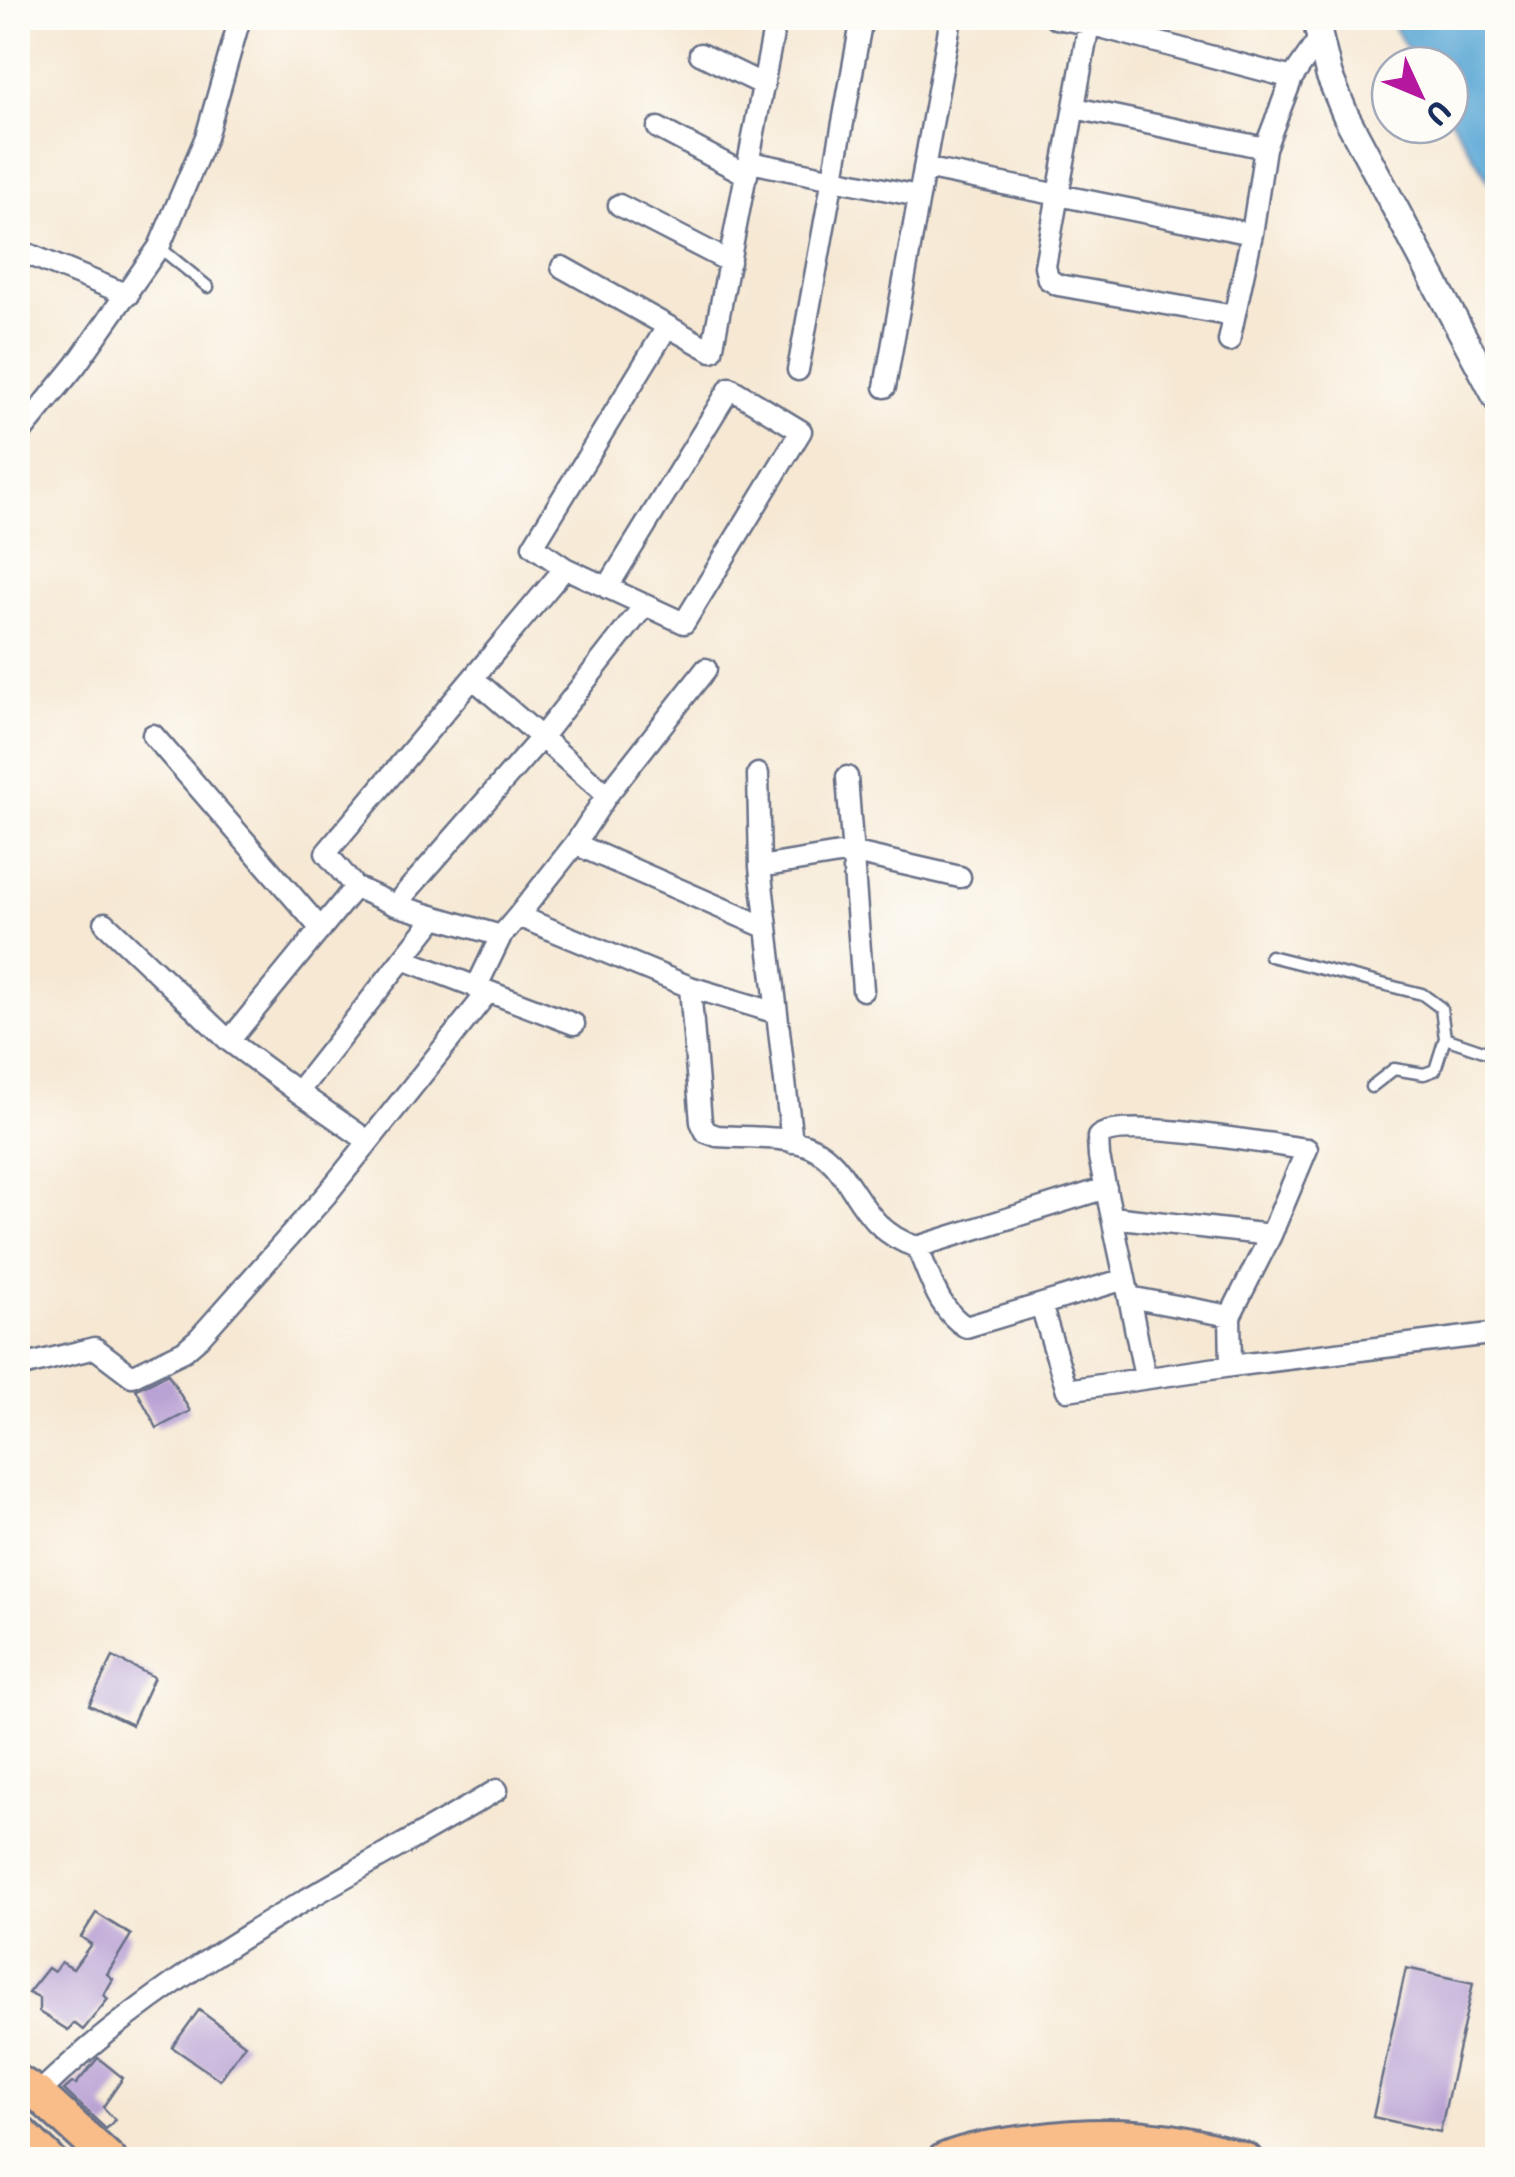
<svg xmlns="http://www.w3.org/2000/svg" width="1515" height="2177" font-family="'Playpen Sans',sans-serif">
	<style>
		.water { fill: #5da9d6; stroke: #3c6c9a; stroke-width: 2.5 }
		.building { fill: #b9a2d4 }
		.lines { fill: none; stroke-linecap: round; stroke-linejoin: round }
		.service-casing { stroke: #687087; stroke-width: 15 }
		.minor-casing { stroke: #687087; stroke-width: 25 }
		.tertiary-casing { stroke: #687087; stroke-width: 30 }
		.trunk-casing { stroke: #687087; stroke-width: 38 }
		.service { stroke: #fff; stroke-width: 10 }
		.minor { stroke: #fff; stroke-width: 20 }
		.tertiary { stroke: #fff; stroke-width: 25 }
		.trunk { stroke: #f8bd89; stroke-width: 32 }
	</style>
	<rect width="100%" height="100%" fill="#fdfcf7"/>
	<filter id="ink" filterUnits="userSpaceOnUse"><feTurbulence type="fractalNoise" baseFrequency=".01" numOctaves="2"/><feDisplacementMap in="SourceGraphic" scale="20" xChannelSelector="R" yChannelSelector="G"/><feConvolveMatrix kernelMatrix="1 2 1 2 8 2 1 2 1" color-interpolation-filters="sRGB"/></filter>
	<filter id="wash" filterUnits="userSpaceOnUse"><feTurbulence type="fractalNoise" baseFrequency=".0048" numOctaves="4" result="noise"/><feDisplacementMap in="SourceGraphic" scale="40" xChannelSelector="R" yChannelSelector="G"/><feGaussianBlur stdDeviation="2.25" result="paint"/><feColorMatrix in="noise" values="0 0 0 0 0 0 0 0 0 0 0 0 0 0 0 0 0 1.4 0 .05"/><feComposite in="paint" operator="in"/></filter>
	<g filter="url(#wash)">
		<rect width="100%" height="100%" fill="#f6e8d3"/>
		<path class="water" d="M 1388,18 L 1497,18 L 1497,195 L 1450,118 L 1450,65 L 1417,65 Z"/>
		<g id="blocks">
			<path class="building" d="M 168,1374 L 190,1411 L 157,1428 L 136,1389 Z
				M 113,1657 L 154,1677 L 132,1725 L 89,1705 Z
				M 96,1913 L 131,1935 L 107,1974 L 113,1979 L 104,1995 L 108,1999 L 83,2030 L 74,2023 L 68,2030 L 39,2012 L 39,1998 L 28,1993 L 48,1968 L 54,1972 L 61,1962 L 73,1969 L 91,1944 L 81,1937 Z
				M 1406,1968 L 1473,1983 L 1440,2132 L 1373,2117 Z
				M 199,2010 L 245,2044 L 220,2080 L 172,2047 Z
				M 98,2058 L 123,2078 L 103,2107 L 115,2120 L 106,2129 L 64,2090 L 72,2083 L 76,2084 Z"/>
		</g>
	</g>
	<g filter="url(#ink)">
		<use href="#blocks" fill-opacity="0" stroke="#687087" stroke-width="2.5"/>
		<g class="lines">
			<defs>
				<path id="service" d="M 159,247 L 208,287
					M 1270,956 L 1422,994 L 1441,1008 L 1445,1038
					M 1371,1087 L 1394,1069 L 1424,1074 L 1435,1070 L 1445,1038 L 1498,1056"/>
				<path id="minor" d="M 1055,18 L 1089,24 L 1292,78
					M 1089,24 L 1045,266 L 1048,279 L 1058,285 L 1234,316
					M 700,54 L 764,85
					M 1075,108 L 1265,148
					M 658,128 L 747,175
					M 750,162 L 918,196
					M 924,168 L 1252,234
					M 619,205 L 730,262
					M 18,250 L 128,295
					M 562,267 L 712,351 L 776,18
					M 1229,341 L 1252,234 L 1265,148 L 1292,78 L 1321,36
					M 798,370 L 862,18
					M 885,387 L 951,18
					M 18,436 L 76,365 L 159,247 L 206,137 L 240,18
					M 565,568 L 533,546 L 667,327
					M 607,588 L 730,388 L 801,431 L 684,623 L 565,568 L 326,853 L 355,887 L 395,905 L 501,936 L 518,916 L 690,987 L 777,1013
					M 474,679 L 607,795
					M 153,735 L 321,929
					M 758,774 L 760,867 L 792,1142
					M 847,777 L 863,990
					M 575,844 L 767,928
					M 760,867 L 851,852 L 960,877
					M 395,905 L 540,739 L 644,606
					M 518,916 L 575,844 L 607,795 L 706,669
					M 105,923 L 229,1041
					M 403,959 L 574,1024
					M 690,987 L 701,1122 L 706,1132 L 717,1136 C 746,1138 785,1135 811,1147 C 855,1167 856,1229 917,1247 L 1106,1188
					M 476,988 L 501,936
					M 298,1092 L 229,1041 L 355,887
					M 368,1141 L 298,1092 L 435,918
					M 1112,1217 L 1271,1235 L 1307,1149 C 1272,1145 1119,1116 1098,1137 L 1099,1157 L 1129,1297 L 1230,1316 L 1231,1366 L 1498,1333
					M 917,1247 C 930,1276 938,1310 966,1327 L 1125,1279
					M 1129,1297 L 1145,1377
					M 1041,1305 L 1067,1390 L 1231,1366
					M 1230,1316 L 1271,1235
					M 18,1367 L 95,1348 L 132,1376 L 184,1351 L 199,1338 L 326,1195 L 488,992
					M 38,2094 C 169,1965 340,1883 497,1790"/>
				<path id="tertiary" d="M 1315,18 L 1329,75 L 1346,116 L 1498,401"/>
				<path id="trunk" d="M 18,2082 L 38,2094 L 110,2160
					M 18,2131 L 49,2160
					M 944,2160 C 973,2148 1003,2145 1034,2141 C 1108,2131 1175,2135 1246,2160"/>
			</defs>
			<use href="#service" class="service-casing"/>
			<use href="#minor" class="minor-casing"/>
			<use href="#tertiary" class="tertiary-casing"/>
			<use href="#trunk" class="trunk-casing"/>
			<use href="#service" class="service"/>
			<use href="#minor" class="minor"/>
			<use href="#tertiary" class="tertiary"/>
			<use href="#trunk" class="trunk"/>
		</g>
	</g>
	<rect width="1515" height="2177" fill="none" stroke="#fdfcf7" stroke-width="60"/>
	<g transform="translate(1420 95) rotate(134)"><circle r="48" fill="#fdfcf7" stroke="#a3aaba" stroke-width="2.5"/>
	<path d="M0-8L18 38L0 25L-18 38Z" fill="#b5179e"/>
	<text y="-15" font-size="28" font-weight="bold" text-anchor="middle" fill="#1b2f5e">U</text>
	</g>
</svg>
